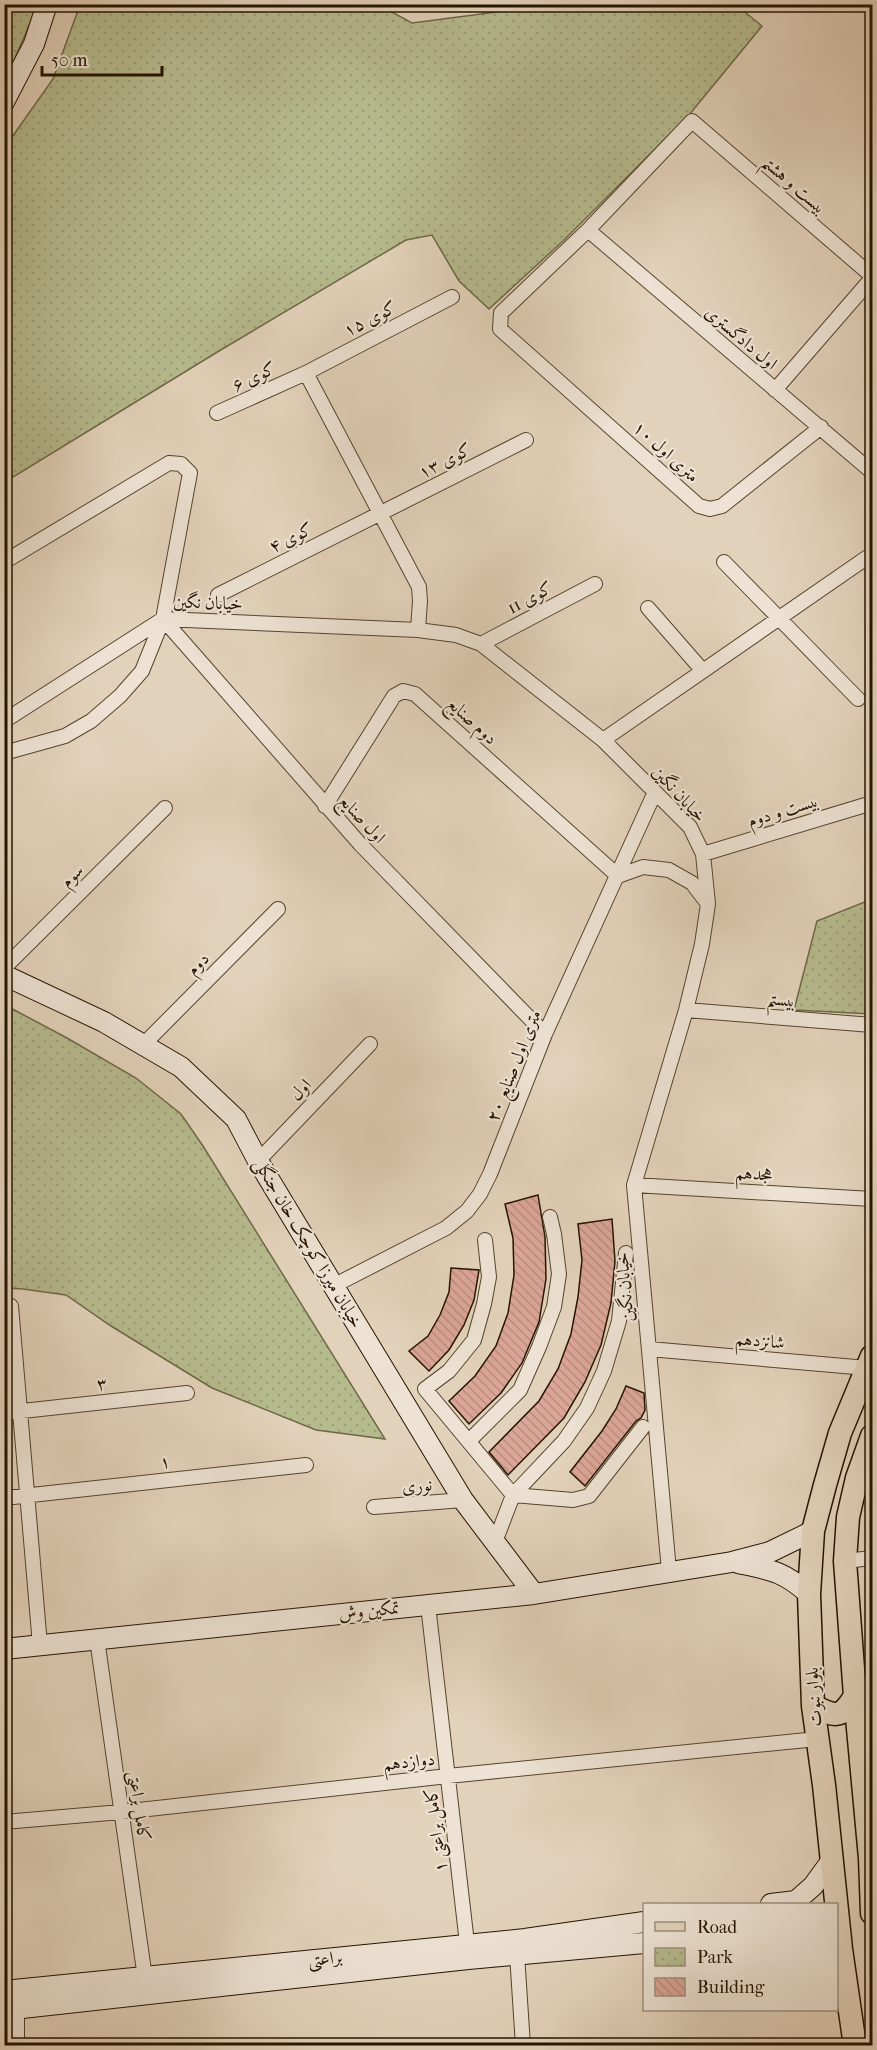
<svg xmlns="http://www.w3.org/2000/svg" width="877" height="2050" font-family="'IM FELL French Canon',Amiri,serif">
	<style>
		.park { fill: url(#park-dots); stroke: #6e6847; stroke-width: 1.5 }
		.building { fill: url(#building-back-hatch); stroke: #251400; stroke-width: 1.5 }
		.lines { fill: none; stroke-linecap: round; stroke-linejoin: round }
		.street-casing { stroke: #54442f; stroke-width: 16 }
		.secondary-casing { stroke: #251400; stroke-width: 22 }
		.primary-casing { stroke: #251400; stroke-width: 25 }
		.street { stroke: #ede2d3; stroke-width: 14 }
		.secondary { stroke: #ede2d3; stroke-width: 20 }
		.primary { stroke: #e3d2bb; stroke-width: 22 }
		.labels { text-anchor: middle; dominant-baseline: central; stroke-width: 4.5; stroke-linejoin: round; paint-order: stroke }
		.street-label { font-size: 18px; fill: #251400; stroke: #ede2d3 }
	</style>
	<defs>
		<pattern id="park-dots" width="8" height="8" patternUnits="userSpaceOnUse" patternTransform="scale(1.5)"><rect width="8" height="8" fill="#b6bb8e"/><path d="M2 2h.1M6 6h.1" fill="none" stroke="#9ca079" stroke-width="1.8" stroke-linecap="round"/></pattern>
		<pattern id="building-back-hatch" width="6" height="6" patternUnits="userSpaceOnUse" patternTransform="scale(1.5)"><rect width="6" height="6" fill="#dba597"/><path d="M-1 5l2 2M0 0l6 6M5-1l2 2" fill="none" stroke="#bc8d80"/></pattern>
	</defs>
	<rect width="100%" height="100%" fill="#e3d2bb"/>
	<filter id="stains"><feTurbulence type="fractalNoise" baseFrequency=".00333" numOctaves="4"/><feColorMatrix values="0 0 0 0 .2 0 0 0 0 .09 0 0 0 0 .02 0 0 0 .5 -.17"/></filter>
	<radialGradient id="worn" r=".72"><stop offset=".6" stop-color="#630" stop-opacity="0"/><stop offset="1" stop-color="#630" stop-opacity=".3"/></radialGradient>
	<path class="park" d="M 557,4 L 735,4 L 762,26 L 689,115 L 563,241 L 489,309 L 459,281 L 432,235 L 406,240 L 219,351 L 5,482 L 5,147 L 53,79 L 80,5 L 379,5 L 412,23 Z
		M 11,5 L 38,5 L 5,81 L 5,12 Z
		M 872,899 L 872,1014 L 794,1010 L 817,921 Z
		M 5,1005 L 67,1038 L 136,1078 L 181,1114 L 203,1146 L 385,1439 L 316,1430 L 212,1388 L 111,1326 L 66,1295 L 23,1289 L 5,1288 Z"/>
	<path class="building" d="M 538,1195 L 545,1237 L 546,1279 L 539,1322 L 522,1363 L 501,1393 L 469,1424 L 449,1401 L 475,1376 L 496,1346 L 508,1313 L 514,1275 L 513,1238 L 505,1204 Z
		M 612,1219 L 615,1261 L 611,1303 L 601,1345 L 585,1382 L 564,1418 L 508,1475 L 489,1452 L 539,1401 L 558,1369 L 571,1334 L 578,1297 L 582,1260 L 578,1224 Z
		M 451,1268 L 479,1270 L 474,1300 L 464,1325 L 449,1350 L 429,1371 L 409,1351 L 428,1336 L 440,1315 L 449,1292 Z
		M 626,1386 L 644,1393 L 645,1410 L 641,1418 L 636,1421 L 585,1486 L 570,1472 L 602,1431 L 616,1409 Z"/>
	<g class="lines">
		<defs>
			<path id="street" d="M 588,230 L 872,472
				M 306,373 L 419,587 L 420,601 L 418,630
				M 775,390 L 872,278
				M 217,413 L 306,373 L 452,297
				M 821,427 L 722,506 L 710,509 L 699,506 L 500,329 L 501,313 L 588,230 L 692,121 L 872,276
				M 4,562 L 169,463 L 181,464 L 190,473 L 163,619 L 142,671 L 120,696 L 91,721 L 65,736 L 4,753
				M 724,562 L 858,699
				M 218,595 L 526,440
				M 648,608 L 703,671
				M 163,619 L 360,844 L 545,1034
				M 481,644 L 595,584
				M 4,721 L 163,619 L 418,630 L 456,635 L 481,644 L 603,740 L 690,827 L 703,854 L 708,904 L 702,944 L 686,1010 L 634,1185 L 669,1571
				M 603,740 L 872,554
				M 325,806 L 394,696 L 403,691 L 415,694 L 618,876 L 643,867 L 669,870 L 692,883 L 708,904
				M 703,854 L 872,803
				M 4,968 L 165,808
				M 686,1010 L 872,1025
				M 143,1045 L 278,909
				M 258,1161 L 370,1044
				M 634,1185 L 872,1199
				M 485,1240 L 489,1277 L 484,1304 L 474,1340 L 449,1371 L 425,1389 L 513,1495 L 564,1441 L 587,1408 L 604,1371 L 619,1321 L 626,1253
				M 333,1286 L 446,1228 L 467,1211 L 480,1194 L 490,1174 L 545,1034 L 655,792
				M 11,1306 L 40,1645
				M 649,1349 L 867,1368
				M 4,1413 L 187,1393
				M 469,1441 L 520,1390 L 539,1347 L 554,1307 L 559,1274 L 554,1234 L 550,1217
				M 4,1498 L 306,1465
				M 374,1507 L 463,1500
				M 495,1542 L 513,1495 L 573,1500 L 589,1496 L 643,1427
				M 845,1561 L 872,1558
				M 428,1605 L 468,1952
				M 97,1639 L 146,1985
				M 4,1822 L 121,1812 L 448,1776 L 817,1739
				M 517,1954 L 523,2046
				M 17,2046 L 17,2009"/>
			<path id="secondary" d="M 4,102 L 34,44 L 47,4
				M 4,975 L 104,1022 L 181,1067 L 236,1119 L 258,1161 L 463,1500 L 534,1594
				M 738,1563 C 771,1570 783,1571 809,1594
				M 4,1649 L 534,1594 L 732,1562 L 770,1552 L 813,1531
				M 771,1904 L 796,1901 L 813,1886 L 832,1860
				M 4,1991 L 525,1939 L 644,1922
				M 4,2010 L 468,1959 L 644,1943"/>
			<path id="primary" d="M 872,1436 L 857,1478 L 848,1517 L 845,1561 L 855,1696 L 870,1858 L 872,1913
				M 813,1706 C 836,1717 841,1719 855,1696
				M 855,2046 L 841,1949 L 824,1785 L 813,1706 L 809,1594 L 813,1531 L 825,1485 L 840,1433 L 872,1356"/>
		</defs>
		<use href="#street" class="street-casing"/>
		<use href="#secondary" class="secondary-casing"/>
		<use href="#primary" class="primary-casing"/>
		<use href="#street" class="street"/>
		<use href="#secondary" class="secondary"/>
		<use href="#primary" class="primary"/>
	</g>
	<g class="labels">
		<g class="street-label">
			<text transform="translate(794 185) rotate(41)">بیست و هشتم</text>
			<text transform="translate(370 319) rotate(-27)">کوی ۱۵</text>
			<text transform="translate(741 338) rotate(40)">اول دادگستری</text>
			<text transform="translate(254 377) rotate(-25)">کوی ۶</text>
			<text transform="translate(666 452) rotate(42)">۱۰ متری اول</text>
			<text transform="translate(445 461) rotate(-27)">کوی ۱۳</text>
			<text transform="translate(291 538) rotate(-26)">کوی ۴</text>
			<text transform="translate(530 598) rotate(-28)">کوی 11</text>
			<text transform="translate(208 603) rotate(2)">خیابان نگین</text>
			<text transform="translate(472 721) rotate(42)">دوم صنایع</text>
			<text transform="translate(679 794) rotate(47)">خیابان نگین</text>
			<text transform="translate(783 811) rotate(-17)">بیست و دوم</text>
			<text transform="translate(362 819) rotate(47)">اول صنایع</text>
			<text transform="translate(72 876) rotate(-45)">سوم</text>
			<text transform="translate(198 964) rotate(-45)">دوم</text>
			<text transform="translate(781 1000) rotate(5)">بیستم</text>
			<text transform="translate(514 1066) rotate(-68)">۲۰ متری اول صنایع</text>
			<text transform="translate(301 1090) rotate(-46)">اول</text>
			<text transform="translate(754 1174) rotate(3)">هجدهم</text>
			<text transform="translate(308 1243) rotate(59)">خیابان میرزا کوچک خان جنگلی</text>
			<text transform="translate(625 1287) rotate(-95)">خیابان نگین</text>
			<text transform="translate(760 1341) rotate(5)">شانزدهم</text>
			<text transform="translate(102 1384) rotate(-6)">۳</text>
			<text transform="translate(165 1462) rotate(-6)">۱</text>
			<text transform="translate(417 1486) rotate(-5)">نوری</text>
			<text transform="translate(369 1611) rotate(-6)">تمکین وش</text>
			<text transform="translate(814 1697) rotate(-94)">بلوار نبوت</text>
			<text transform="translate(409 1762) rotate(-6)">دوازدهم</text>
			<text transform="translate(139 1806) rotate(82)">کامل براعتی</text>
			<text transform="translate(436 1830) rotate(-97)">کامل براعتی ۱</text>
			<text transform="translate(325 1959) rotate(-6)">براعتی</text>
		</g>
	</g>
	<rect width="877" height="2050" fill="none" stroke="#e3d2bb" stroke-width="24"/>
	<rect x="6" y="6" width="865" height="2038" fill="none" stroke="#251400" stroke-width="3"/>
	<rect x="12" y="12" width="853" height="2026" fill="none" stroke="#251400" stroke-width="1.5"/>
	<rect x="643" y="1903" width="195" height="108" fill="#ede2d3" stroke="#9d907f" stroke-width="1.5"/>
	<rect x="655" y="1922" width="30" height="9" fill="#e3d2bb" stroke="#9d907f" stroke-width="1.5"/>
	<text x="697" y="1933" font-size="18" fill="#251400">Road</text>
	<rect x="655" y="1948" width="30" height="18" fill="url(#park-dots)" stroke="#9d907f" stroke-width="1.5"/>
	<text x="697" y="1963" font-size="18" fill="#251400">Park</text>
	<rect x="655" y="1978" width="30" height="18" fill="url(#building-back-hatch)" stroke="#9d907f" stroke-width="1.5"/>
	<text x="697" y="1993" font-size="18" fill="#251400">Building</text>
	<path d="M42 66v9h120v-9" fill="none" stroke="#251400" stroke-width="3"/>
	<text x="51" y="66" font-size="18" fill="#251400" stroke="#ede2d3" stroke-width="4.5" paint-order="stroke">50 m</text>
	<rect width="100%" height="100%" filter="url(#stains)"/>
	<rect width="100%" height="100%" fill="url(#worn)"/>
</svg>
